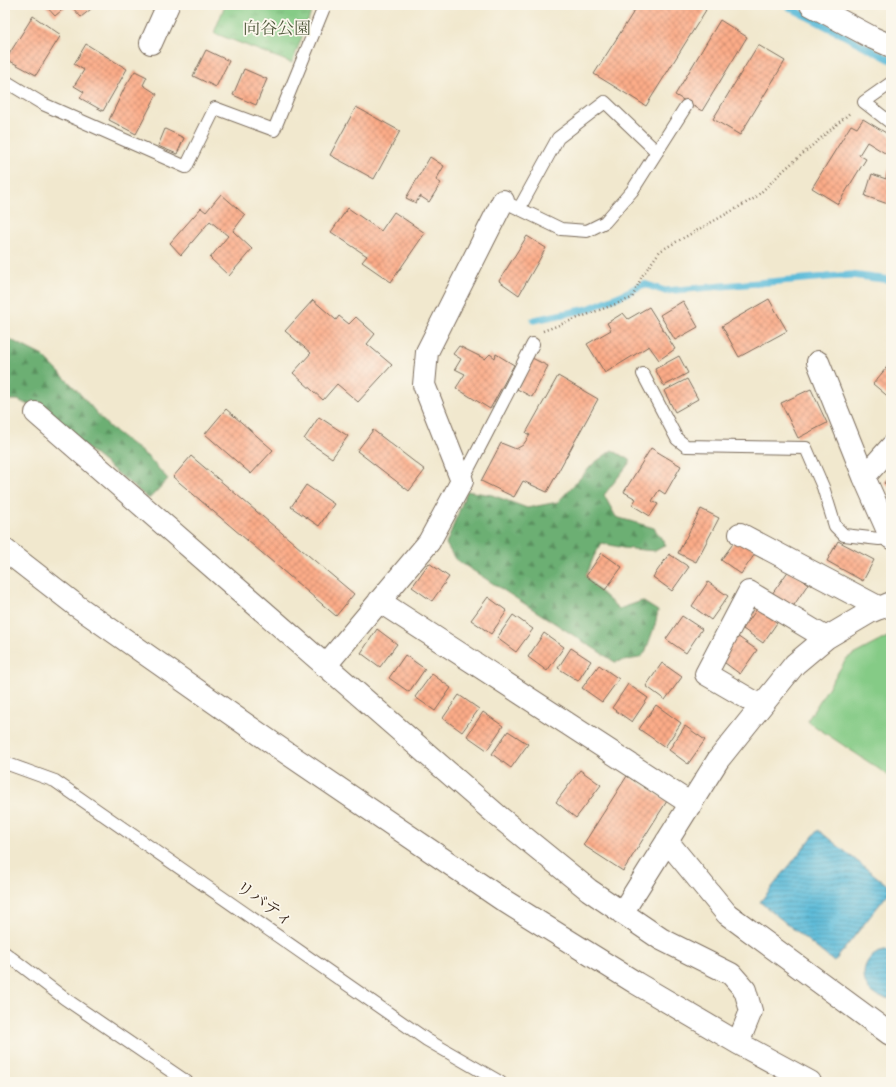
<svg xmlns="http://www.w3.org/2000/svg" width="896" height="1087" font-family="'Sorts Mill Goudy','Noto Serif JP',serif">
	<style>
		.grass { fill: #85cb86; stroke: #607a52 }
		.forest { fill: url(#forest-firs); stroke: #546c48 }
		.park { fill: url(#park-tufts); stroke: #607a52 }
		.water { fill: url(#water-rules); stroke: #4b727c }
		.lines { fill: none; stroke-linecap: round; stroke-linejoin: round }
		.stream { stroke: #5bbbd9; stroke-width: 7 }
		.building { fill: url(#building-cross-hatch) }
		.service-casing { stroke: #7b6c5c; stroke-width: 14 }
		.minor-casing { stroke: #7b6c5c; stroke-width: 24 }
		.path { stroke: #7b6c5c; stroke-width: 2.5; stroke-dasharray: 1 3; stroke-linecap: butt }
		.service { stroke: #fff; stroke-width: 12 }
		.minor { stroke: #fff; stroke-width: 22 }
		.labels { text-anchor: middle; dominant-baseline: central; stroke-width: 3.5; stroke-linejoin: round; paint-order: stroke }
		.park-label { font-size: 17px; fill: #515a3d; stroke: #fbf7ec }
		.street-label { font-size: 17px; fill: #3b2a1e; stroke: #fbf7ec }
	</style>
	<defs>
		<pattern id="forest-firs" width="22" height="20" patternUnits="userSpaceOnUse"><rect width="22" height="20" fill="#6caf73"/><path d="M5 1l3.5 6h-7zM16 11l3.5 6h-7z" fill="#5a8f5e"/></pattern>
		<pattern id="park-tufts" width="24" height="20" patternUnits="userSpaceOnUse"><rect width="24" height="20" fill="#85cb86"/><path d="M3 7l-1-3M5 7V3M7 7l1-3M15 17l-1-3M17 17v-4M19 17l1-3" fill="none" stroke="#74ae73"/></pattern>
		<pattern id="water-rules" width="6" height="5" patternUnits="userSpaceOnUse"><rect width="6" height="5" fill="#5bbbd9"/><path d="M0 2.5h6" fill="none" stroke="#4c98af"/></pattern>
		<pattern id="building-cross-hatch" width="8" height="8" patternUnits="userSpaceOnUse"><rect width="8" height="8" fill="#fcac88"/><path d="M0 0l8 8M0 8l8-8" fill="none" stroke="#cd8c6f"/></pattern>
	</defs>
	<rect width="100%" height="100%" fill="#fbf7ec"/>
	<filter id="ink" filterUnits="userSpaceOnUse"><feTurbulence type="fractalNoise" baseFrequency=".025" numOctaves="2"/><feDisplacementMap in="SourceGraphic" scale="8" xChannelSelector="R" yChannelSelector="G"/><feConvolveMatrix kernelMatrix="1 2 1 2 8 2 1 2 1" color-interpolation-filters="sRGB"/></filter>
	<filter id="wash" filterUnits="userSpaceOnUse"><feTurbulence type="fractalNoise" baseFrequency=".012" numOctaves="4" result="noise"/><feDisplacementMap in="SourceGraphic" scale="16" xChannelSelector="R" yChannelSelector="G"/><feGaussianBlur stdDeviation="0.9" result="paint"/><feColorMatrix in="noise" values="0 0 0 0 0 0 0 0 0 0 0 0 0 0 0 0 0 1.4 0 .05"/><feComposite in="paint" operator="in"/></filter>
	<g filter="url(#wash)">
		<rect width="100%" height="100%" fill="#f1e8ce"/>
		<path class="grass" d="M 891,635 L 891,777 L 807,721 L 847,658 Z"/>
		<path class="forest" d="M 5,337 L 43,356 L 73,386 L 108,426 L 148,457 L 168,479 L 149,499 L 44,413 L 18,400 L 5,400 Z
			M 612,450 L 631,461 L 604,495 L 616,517 L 654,528 L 666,545 L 655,551 L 623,548 L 602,543 L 594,556 L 586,576 L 597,589 L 619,609 L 642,601 L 658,611 L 655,625 L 645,653 L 639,658 L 615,662 L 455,559 L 446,544 L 467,491 L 492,495 L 527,508 L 558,502 L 593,464 Z"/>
		<path class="park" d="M 225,5 L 314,5 L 292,63 L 214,33 Z"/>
		<path class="water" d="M 818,830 L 891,888 L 891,890 L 834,962 L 760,902 Z
			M 889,950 L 891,951 L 891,999 C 886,998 880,998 875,995 C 861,987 860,964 874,955 C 878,952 884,951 889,950 Z"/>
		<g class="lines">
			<path class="stream" d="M 785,5 L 891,60
				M 534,320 L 588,309 L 624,294 L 644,284 L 665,291 L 851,275 L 891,280"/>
		</g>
		<g id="blocks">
			<path class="building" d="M 5,5 L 12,5 L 5,15 Z
				M 45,5 L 68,5 L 55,16 Z
				M 70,5 L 96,5 L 81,17 Z
				M 638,5 L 698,5 L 706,10 L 646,106 L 594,74 Z
				M 33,16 L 61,35 L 36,75 L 6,59 Z
				M 720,20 L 747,37 L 702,111 L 675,95 Z
				M 86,44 L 127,69 L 103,111 L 80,98 L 84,92 L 74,86 L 84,70 L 74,64 Z
				M 758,45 L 785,61 L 740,135 L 713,119 Z
				M 206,50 L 229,61 L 216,87 L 193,76 Z
				M 244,69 L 267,79 L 256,105 L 233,95 Z
				M 135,71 L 147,77 L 143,85 L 157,94 L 136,134 L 109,120 L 125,87 Z
				M 356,107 L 400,131 L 374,179 L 330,155 Z
				M 863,119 L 891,136 L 891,149 L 888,155 L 867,142 L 859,155 L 866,159 L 838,204 L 812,188 L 851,125 L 857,128 Z
				M 165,129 L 184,138 L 177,154 L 158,146 Z
				M 430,157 L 444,166 L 436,180 L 441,183 L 429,202 L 420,196 L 416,203 L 406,198 Z
				M 888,169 L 891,170 L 891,195 L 888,204 L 865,196 L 872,174 L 886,179 Z
				M 221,194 L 245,215 L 233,231 L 252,249 L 229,276 L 210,258 L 228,236 L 210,221 L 181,255 L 170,243 L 201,208 L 206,212 Z
				M 348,208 L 381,231 L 394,212 L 425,233 L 391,282 L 362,262 L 367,256 L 331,232 Z
				M 527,236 L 546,248 L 519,295 L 499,281 Z
				M 769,299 L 787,331 L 739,357 L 722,326 Z
				M 313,300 L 336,320 L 339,316 L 349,324 L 356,317 L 375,334 L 367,344 L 392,365 L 358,402 L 337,384 L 323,400 L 293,373 L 311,353 L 285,331 Z
				M 683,301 L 698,327 L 675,340 L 660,315 Z
				M 649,307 L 675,349 L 659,360 L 649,346 L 605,373 L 587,344 L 611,330 L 607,323 L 623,313 L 628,319 Z
				M 459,346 L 485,359 L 490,354 L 495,358 L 496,354 L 514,365 L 490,409 L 456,388 L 465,374 L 455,369 L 461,359 L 453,354 Z
				M 679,356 L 688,373 L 664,386 L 655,369 Z
				M 532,358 L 548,366 L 532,397 L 517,389 Z
				M 891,362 L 891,399 L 873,384 Z
				M 558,376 L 598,399 L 547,492 L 523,481 L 514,497 L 481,481 L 501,443 L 516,449 L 523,445 L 530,435 L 526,433 Z
				M 687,379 L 698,399 L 675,412 L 664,391 Z
				M 811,389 L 827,423 L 798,438 L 781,403 Z
				M 226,409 L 273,450 L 251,474 L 205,434 Z
				M 319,417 L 348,436 L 332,458 L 304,439 Z
				M 373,430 L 425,470 L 409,491 L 357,451 Z
				M 651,448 L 681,466 L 665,494 L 659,490 L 652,501 L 658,504 L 650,516 L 632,505 L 636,499 L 624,492 Z
				M 191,456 L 354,594 L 336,616 L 173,477 Z
				M 891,474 L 891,489 L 884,483 Z
				M 306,485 L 334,504 L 319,526 L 291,507 Z
				M 701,509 L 719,518 L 696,562 L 678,553 Z
				M 738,537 L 757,551 L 741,574 L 721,560 Z
				M 838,541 L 874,560 L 863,581 L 827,561 Z
				M 602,553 L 622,567 L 605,590 L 586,576 Z
				M 669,554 L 689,567 L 672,591 L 653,577 Z
				M 429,563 L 449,577 L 432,601 L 412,587 Z
				M 789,570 L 808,584 L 792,608 L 772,594 Z
				M 708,582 L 728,596 L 711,620 L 692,606 Z
				M 488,597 L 507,611 L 491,634 L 471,620 Z
				M 759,606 L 779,620 L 763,643 L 743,629 Z
				M 513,615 L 533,629 L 516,652 L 497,638 Z
				M 682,616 L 702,629 L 686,653 L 666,639 Z
				M 377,629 L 397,644 L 380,667 L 361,653 Z
				M 544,633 L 564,647 L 547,671 L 528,657 Z
				M 737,636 L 757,650 L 740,674 L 721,660 Z
				M 571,648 L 591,661 L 578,681 L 558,668 Z
				M 405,655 L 425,669 L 409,692 L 389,678 Z
				M 662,663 L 682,677 L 665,700 L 646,686 Z
				M 599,665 L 619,679 L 602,702 L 582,688 Z
				M 432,674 L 451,688 L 435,711 L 415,697 Z
				M 628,684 L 648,698 L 632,722 L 612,708 Z
				M 459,695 L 479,709 L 462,732 L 443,718 Z
				M 656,705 L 681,723 L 665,747 L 639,729 Z
				M 483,712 L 503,726 L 487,750 L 467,736 Z
				M 685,726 L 705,740 L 688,764 L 669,750 Z
				M 508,731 L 528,744 L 511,768 L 492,754 Z
				M 580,770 L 601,785 L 576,818 L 556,802 Z
				M 627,776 L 667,801 L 623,871 L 583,845 Z"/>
		</g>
	</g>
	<g filter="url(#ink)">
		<use href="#blocks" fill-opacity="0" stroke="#7b6c5c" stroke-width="1"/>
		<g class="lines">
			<defs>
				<path id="service" d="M 5,81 L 43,104 L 186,167 L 215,108 L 274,130 L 325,5
					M 891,83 L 864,102 L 891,123
					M 503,201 L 561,229 L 587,231 L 605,222 L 632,191 L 686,106
					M 519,209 L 558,138 L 605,102 L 657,152
					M 643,374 L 677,439 L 686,446 L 806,448 L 823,487 L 835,526 L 844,535 L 879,539 L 891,538
					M 462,481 L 533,344
					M 5,764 L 8,764 L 55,781 L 427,1040 L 500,1082
					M 5,953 L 64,998 L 187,1082"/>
				<path id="minor" d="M 811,5 L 873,38 L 891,46
					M 151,43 L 168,5
					M 818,362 L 864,477 L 891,538
					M 36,413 L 498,816 L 589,890 L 661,939 L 731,974 L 745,990 L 751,1011 L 738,1043
					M 864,477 L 891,447
					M 740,534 L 880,608
					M 5,550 L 77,606 L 278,747 L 503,900 L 636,983 L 738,1043 L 810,1082
					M 379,601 L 691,804
					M 325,666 L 429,542 L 462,481 L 424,385 L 427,352 L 503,201
					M 761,706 L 706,674 L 749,592 L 826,638
					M 667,841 L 727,914 L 890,1034
					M 622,913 L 718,760 L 795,664 L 826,638 L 870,612 L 891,603"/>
			</defs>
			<use href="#service" class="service-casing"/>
			<use href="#minor" class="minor-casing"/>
			<path class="path" d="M 543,331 L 632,298 L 642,276 L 660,251 L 755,198 L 784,170 L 851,112"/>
			<use href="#service" class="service"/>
			<use href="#minor" class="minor"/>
		</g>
	</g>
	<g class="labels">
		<g class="park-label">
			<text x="277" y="30">向谷公園</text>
		</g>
		<g class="street-label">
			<text transform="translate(264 905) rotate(35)">リバティ</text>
		</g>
	</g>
	<rect width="896" height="1087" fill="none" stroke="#fbf7ec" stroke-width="20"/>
</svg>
